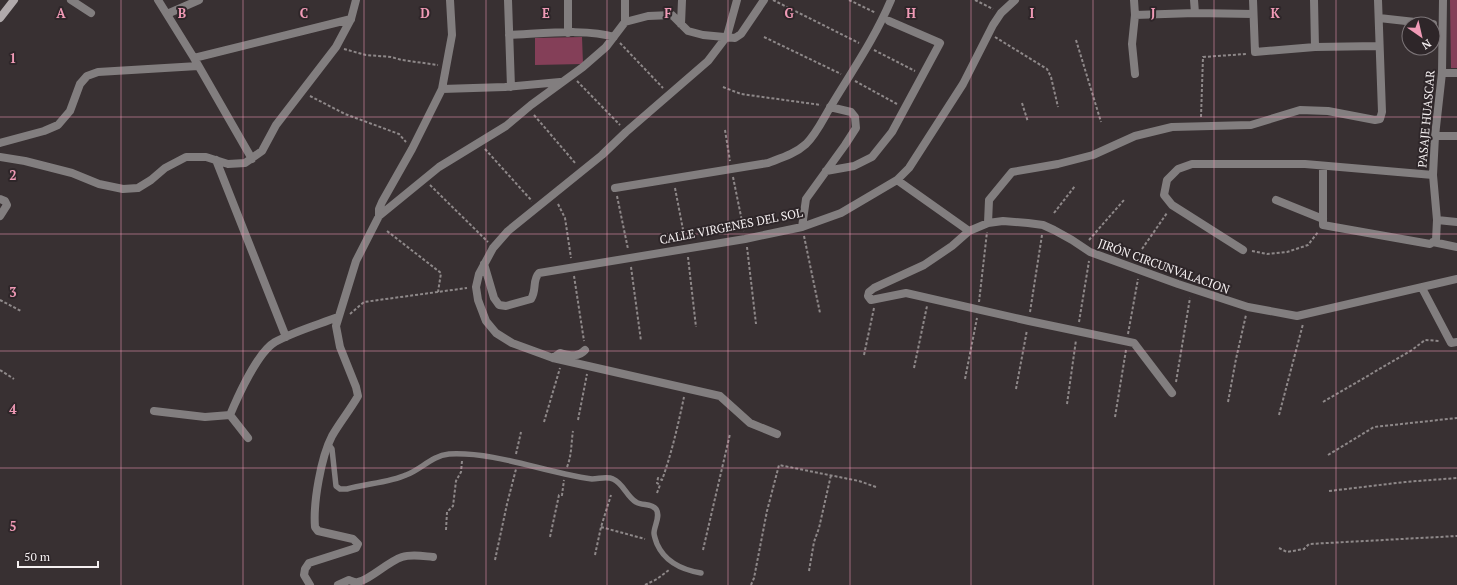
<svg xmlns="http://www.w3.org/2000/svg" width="1457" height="585" font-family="'PT Serif',serif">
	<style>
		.green { fill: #843f58 }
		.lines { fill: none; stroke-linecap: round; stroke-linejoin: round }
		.path { stroke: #8e8889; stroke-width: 2; stroke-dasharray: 3 2; stroke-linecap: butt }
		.lane { stroke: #827e7f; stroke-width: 5.5 }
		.street { stroke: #827e7f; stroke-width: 8 }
		.secondary { stroke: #b0a9ab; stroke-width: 8 }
		.grid { fill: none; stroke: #f09ab6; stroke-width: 1; stroke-opacity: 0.55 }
		.labels { text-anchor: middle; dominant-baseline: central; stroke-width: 4; stroke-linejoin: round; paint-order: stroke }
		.street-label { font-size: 12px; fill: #f4eff0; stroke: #2e2629 }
		.grid-label { font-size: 13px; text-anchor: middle; font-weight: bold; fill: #f09ab6; stroke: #2e2629; stroke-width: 4; stroke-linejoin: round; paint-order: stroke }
	</style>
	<rect width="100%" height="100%" fill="#383032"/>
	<path class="green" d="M 1450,0 L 1457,0 L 1457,68 L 1451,68 Z
		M 582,37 L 583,64 L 535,65 L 535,38 Z"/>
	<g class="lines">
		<path class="path" d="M 773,0 L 859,43
			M 849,0 L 876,13
			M 975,0 L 993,9
			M 764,37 L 841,74
			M 995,37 L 1047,69 L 1051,77 L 1058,107
			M 1076,40 L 1101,122
			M 620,43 L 663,88
			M 344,49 L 366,55 L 391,57 L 402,60 L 438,65
			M 874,50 L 915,71
			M 577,81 L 620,125
			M 855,81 L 897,104
			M 723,87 L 741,94 L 821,105
			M 310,96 L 345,114 L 399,134 L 406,142
			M 1022,103 L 1028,122
			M 534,115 L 576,164
			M 1201,117 L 1203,57 L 1246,54
			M 725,130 L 730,161
			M 485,149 L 532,201
			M 733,177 L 744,231
			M 430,185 L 488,242
			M 675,188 L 685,240
			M 617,196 L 628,249
			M 558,204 L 565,218 L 571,258
			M 1054,213 L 1075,186
			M 387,231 L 441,273 L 438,292
			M 804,236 L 820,313
			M 1089,240 L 1124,200
			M 747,247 L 756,324
			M 1142,249 L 1167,213
			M 1252,251 L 1267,254 L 1287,252 L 1308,245 L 1318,232
			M 688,257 L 696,327
			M 631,267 L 641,341
			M 574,276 L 584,341
			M 0,300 L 21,311
			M 979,302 L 987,232
			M 1030,312 L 1042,235
			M 350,314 L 364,302 L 467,288
			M 1079,322 L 1089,261
			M 1128,334 L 1138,279
			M 864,355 L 874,308
			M 914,368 L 927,306
			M 0,370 L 14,379
			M 965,379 L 977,318
			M 1176,382 L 1190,298
			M 1016,389 L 1027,330
			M 1228,402 L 1236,359 L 1246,315
			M 1323,402 L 1412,350 L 1425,340 L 1440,341
			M 1067,404 L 1076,340
			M 1279,415 L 1303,324
			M 1115,417 L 1126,350
			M 578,420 L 587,374
			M 544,422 L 560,368
			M 516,454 L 521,432
			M 1328,455 L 1374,427 L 1457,418
			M 567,467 C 572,455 571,443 573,431
			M 1329,491 L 1405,482 L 1457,478
			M 657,493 L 660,485 L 657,483 L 658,478 L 662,480 C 672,452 678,425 684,397
			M 601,527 L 645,539
			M 446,530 L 447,512 L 453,506 L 456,481 L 461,472 L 462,461
			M 550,537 L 559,495 L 562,495 L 564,480
			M 1279,548 L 1287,552 L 1304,549 L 1309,544 L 1457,536
			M 703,550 L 730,434
			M 595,555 L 601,527 L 611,495
			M 495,560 L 507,504 L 516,469
			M 809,571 L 814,542 L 819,528 L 831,475
			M 645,585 L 657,579 L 669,570
			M 751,585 L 754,578 L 767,511 L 779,465 L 859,481 L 876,487"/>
		<path class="lane" d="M 329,445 L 332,449 L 336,486 L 340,489 L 347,489 C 365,484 391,482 406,475 C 422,469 431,456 449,454 C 488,452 528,466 565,474 C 574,476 583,478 592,479 C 599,479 607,476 613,479 C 623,483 627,497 636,502 C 642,506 651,503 656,509 C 661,516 654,526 654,533 C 654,536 656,541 657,544 C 665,562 683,570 701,573"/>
		<path class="street" d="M 71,0 L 91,13
			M 158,0 L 194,58 L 252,159
			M 508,0 L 511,87
			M 568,0 L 568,33
			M 737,0 L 727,36 L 708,61 L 626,132 L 602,155 L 508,231 L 493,248 L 479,274 L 476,287 L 478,300 L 486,321 L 496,333 L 512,343 L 553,358 L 720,396 L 750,423 L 777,434
			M 1134,0 L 1135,15 L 1132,44 L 1135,74
			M 1194,0 L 1195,13
			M 1253,0 L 1255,52 L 1315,47 L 1379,46
			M 1314,0 L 1315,47
			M 167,14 L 199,0
			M 1135,15 L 1195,13 L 1253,14
			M 1379,18 L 1433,24
			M 625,22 L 625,0
			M 681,24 L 682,0
			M 509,35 C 538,34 588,28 614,37
			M 194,58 L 351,19
			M 1442,73 L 1457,73
			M 442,89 L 505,87 L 560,82
			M 1435,136 L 1457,136
			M 0,143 L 44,131 L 58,125 L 70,111 L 80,84 L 87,76 L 98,72 L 198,66
			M 0,157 L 25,161 L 72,173 L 99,184 L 123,189 L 138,188 L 151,180 L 165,168 L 186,157 L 206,157 L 228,164 L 245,163 L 262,151 L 276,125 L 336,47 L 351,19 L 356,0
			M 216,160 L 286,337
			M 1323,166 L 1323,225 L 1430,244 L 1436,240 L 1437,220 L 1433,175 L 1435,136 L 1442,73 L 1443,0
			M 826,171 L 854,166 L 872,157 L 892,132 L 940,43 L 889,21
			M 897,180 L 969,231
			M 615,188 L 768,163 C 781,158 795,154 806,144 C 817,133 823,119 831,106 C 852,71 875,38 891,0
			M 0,199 L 5,201 L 7,205 L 0,216
			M 1276,200 L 1323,219
			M 379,216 L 379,209 L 382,202 L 412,149 L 442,89 L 452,35 L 450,0
			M 1437,220 L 1457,222
			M 988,223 L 989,200 L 1012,172 L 1058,164 L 1093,155 L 1135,136 L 1172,127 L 1251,125 L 1300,110 L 1328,111 L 1375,120 L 1380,119 L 1382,112 L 1378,0
			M 802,227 L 806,199 L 845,145 L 856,128 L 855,117 L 851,112 L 830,107
			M 1433,242 L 1457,247
			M 1243,250 L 1172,205 L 1164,195 L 1167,180 L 1178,169 L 1192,164 L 1305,164 L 1433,175
			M 484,264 L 494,298 L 499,305 L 506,306 L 531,299 C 537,290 532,280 539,273 L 745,239 L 802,227 L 841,213 L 897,180 L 909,168 L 963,84 L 993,25 L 1001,13 L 1015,0
			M 1422,288 L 1451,343 L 1457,342
			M 553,358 L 560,353 C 569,355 578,358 585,350
			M 1172,393 L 1134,343 L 1029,321 L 906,293 L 871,300 L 868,296 L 869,292 L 874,288 L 924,265 L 952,246 L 969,231 L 988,223 L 1003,221 L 1028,223 L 1043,225 L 1054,230 L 1072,240 L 1090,252 L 1178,284 L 1248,307 L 1297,316 L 1457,279
			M 154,411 L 205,417 L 230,415
			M 248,438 L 230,415 C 238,396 258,352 275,342 C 295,331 317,325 338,317
			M 310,585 L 304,575 L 305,569 L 309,563 L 356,548 L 358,544 L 353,539 L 318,531 L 315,527 C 313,503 321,457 332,436 C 340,422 350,410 358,396 L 356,387 L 340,347 L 336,326 L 356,261 L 379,216 L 439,167 L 506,126 L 531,105 L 583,67 L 606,47 L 625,22 L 648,16 L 672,15 L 688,31 L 703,35 L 735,38 L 741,34 L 764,0
			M 338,585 L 349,580 C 352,581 355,583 358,582 C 370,580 387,562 402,557 C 412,554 422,556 433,557"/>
		<path class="secondary" d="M 0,18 L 14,0"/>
	</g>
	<path class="grid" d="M 121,0 L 121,585M 243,0 L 243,585M 364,0 L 364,585M 486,0 L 486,585M 607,0 L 607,585M 728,0 L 728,585M 850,0 L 850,585M 971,0 L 971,585M 1093,0 L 1093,585M 1214,0 L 1214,585M 1336,0 L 1336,585M 0,117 L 1457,117M 0,234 L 1457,234M 0,351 L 1457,351M 0,468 L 1457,468"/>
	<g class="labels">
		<g class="street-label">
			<text transform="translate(1426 119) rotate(-85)">PASAJE HUASCAR</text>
			<text transform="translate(731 226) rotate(-11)">CALLE VIRGENES DEL SOL</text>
			<text transform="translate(1164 266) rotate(20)">JIRÓN CIRCUNVALACION</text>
		</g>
	</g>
	<g class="grid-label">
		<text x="61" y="18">A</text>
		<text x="182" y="18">B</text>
		<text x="304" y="18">C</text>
		<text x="425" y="18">D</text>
		<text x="546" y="18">E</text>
		<text x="668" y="18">F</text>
		<text x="789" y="18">G</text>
		<text x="911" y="18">H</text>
		<text x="1032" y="18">I</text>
		<text x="1153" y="18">J</text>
		<text x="1275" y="18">K</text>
		<text x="13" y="63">1</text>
		<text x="13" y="180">2</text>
		<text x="13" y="297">3</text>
		<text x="13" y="414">4</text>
		<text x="13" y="531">5</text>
	</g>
	<g transform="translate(1421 36) rotate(146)"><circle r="19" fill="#2e2629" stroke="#7d7679"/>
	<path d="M0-3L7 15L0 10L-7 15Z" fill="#f09ab6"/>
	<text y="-6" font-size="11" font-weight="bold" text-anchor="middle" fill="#f4eff0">N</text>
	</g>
	<path d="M18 561v6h80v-6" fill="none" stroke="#f4eff0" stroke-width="2"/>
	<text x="24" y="561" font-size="12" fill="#f4eff0" stroke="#2e2629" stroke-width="3" paint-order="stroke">50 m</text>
</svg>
